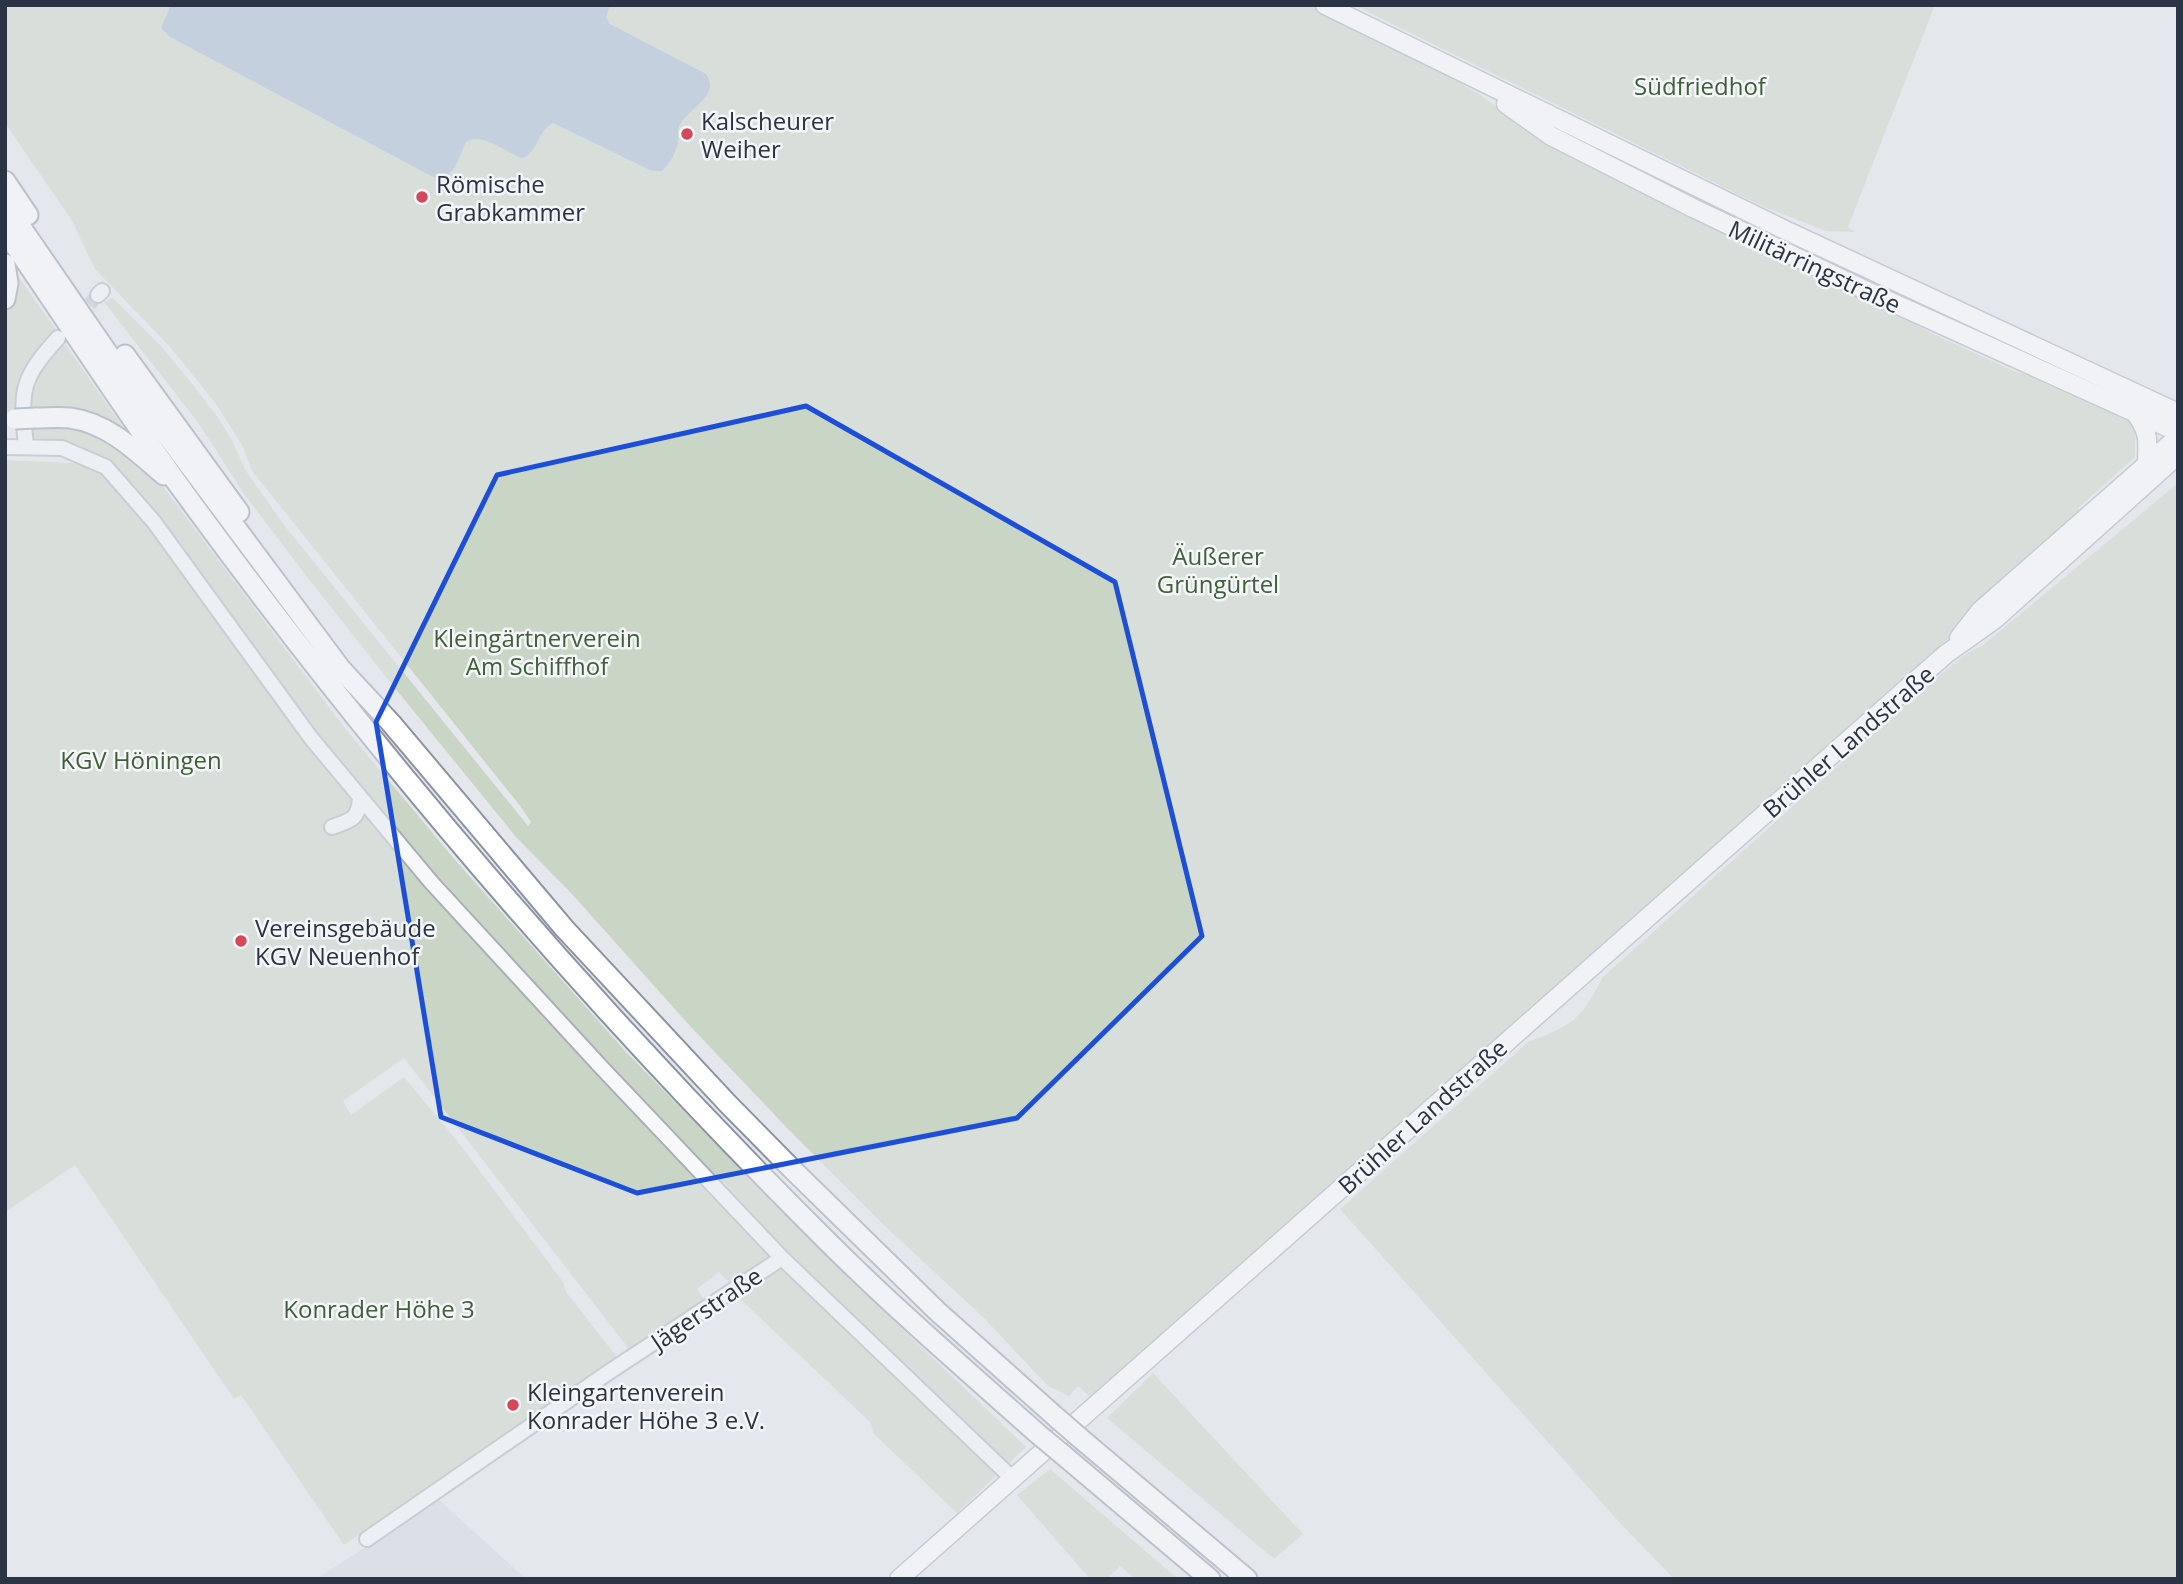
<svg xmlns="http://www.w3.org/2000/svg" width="2183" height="1584" font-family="'Open Sans',sans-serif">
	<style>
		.built { fill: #d2d6de }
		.green { fill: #c9d6c5 }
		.water { fill: #9fb4cc }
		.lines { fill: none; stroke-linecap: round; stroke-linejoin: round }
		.minor-tunnel { stroke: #bfc3cb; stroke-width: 14; stroke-dasharray: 14 7; stroke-linecap: butt }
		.minor-casing { stroke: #a9aeb7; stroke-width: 18 }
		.major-casing { stroke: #a3abb8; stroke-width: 21 }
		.highway-casing { stroke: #8b94a3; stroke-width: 23 }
		.minor { stroke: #f7f8fa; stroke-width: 14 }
		.major { stroke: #fff; stroke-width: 18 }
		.highway { stroke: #fff; stroke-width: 19 }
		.highway-bridge-casing { stroke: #8b94a3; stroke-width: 23; stroke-linecap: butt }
		.highway-bridge { stroke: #fff; stroke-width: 19 }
		.marked { fill: none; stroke: #1d4ed8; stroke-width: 5; stroke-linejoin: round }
		.poi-dot { fill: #d1495b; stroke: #f4f6f9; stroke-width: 2.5 }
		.labels { text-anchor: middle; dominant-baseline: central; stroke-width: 5; stroke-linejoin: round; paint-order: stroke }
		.park-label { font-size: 24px; fill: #3f6138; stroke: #f4f6f9 }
		.poi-label { font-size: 24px; fill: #2b3445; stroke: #f4f6f9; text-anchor: start }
		.street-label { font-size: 24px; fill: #2b3445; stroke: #f4f6f9 }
	</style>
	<rect width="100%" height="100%" fill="#e4e7ec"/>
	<path class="built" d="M 439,1500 L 526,1579 L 316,1579 Z"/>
	<path class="green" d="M 5,5 L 1309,5 L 1439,71 L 1479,94 L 1543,140 L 1838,282 L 1931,333 L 2016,372 L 2046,380 L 2126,418 L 2141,433 L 2135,436 L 2135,457 L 2078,508 L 2082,513 L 1951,635 L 1928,662 L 1100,1392 L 1089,1396 L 1078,1386 L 1069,1396 L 1047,1385 L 983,1317 L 887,1228 L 790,1131 L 690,1026 L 572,894 L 516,837 L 386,677 L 308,578 L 247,498 L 197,421 L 104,302 L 113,298 L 159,344 L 190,381 L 219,419 L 233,442 L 244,468 L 284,525 L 528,826 L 531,822 L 521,807 L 252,471 L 242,445 L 216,404 L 171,348 L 95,269 L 71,219 L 5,123 Z
		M 1354,5 L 1935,5 L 1848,227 L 1855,232 L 1826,231 L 1762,206 Z
		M 14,270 L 56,330 L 42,348 L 18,411 L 5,412 L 5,316 L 13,296 Z
		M 61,342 L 65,344 L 127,433 L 29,411 C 31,373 38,371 61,342 Z
		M 30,424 L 86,429 L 149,468 L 344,727 L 456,861 L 626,1052 L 825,1255 L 1026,1447 L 957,1513 L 873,1433 L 871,1423 L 736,1295 L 731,1285 L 719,1272 L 697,1289 L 706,1302 L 632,1353 L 404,1058 L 343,1101 L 351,1115 L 404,1077 L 458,1142 L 563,1282 L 566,1292 L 617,1357 L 344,1545 L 241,1395 L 234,1399 L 75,1165 L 5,1212 L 5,460 L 90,464 L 34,441 L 31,435 Z
		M 2178,483 L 2178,1579 L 1674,1579 L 1620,1523 L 1340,1209 L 1528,1042 C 1570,1026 1582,1020 1602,978 L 1923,689 L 1963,656 L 1983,645 Z
		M 1153,1373 L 1303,1534 L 1274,1559 L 1107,1418 Z
		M 1050,1469 L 1171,1573 L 1179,1579 L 1135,1579 L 1120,1566 L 1107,1579 L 1090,1579 L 1017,1495 Z"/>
	<path class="water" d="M 171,5 L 610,5 L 606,17 L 610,24 L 706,74 C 722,96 686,110 679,126 C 677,132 679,137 678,143 C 676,152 670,164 662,171 L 652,171 L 553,123 C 537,131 539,152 522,158 C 506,153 482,131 466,142 C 460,155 454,179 437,179 L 170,37 L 161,28 Z"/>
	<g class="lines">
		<path class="minor-tunnel" d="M 75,320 L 98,295"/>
		<defs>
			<path id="minor" d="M 98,295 L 102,291
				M 5,447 L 62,448 L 106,467 L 154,522 L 311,738 L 431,882 L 602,1068 L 782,1258
				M 26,447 C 21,391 19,381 58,338
				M 332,827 C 351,820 358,820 360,799
				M 367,1539 L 609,1372 L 782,1258 L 1013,1479"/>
			<path id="major" d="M 1325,5 L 1785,230 L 2178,413
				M 1506,104 L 1551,136 L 1693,208 L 1867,291 L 2178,432
				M 2134,411 C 2149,431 2148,439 2147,463
				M 1959,638 L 1980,611 L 2178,437
				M 899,1579 L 1897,697 L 1946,654 L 1994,620 L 2178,455"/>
			<path id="highway" d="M 5,181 L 28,215
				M 5,204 L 131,387 L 341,669 L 391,723 L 564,928 L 728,1104 L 793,1170 L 937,1311 L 1057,1418
				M 5,231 C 66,319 123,409 186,495 C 379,760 594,1009 826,1240 C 894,1308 967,1371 1038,1434
				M 5,264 L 8,283 L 5,299
				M 125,355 L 239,512
				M 36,418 C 47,418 59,417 70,418 C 108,423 136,451 164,475
				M 1080,1438 L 1247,1579
				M 1062,1454 L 1210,1579"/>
		</defs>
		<use href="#minor" class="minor-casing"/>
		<use href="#major" class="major-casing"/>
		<use href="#highway" class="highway-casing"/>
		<use href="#minor" class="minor"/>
		<use href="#major" class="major"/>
		<use href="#highway" class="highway"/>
		<defs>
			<path id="highway-bridge" d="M 15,419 L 36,418
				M 1057,1418 L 1080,1438
				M 1038,1434 L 1062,1454"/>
		</defs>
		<use href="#highway-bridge" class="highway-bridge-casing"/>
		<use href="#highway-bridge" class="highway-bridge"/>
	</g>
	<path d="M0 0H2183V1584H0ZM 806,406 L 1115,582 L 1202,936 L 1017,1118 L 637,1193 L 441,1117 L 376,722 L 497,475 Z" fill="#e4e7ec" fill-opacity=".55" fill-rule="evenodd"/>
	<path class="marked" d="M 806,406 L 1115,582 L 1202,936 L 1017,1118 L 637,1193 L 441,1117 L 376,722 L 497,475 Z"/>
	<g class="poi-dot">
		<circle cx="687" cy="134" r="7"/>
		<circle cx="422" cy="197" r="7"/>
		<circle cx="241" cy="941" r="7"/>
		<circle cx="513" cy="1405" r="7"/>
	</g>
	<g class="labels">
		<g class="park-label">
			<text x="1700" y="85">Südfriedhof</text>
			<text x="1218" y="555">Äußerer<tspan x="1218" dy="28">Grüngürtel</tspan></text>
			<text x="537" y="637">Kleingärtnerverein<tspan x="537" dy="28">Am Schiffhof</tspan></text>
			<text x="141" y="759">KGV Höningen</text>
			<text x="379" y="1308">Konrader Höhe 3</text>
		</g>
		<g class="poi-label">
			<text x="701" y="120">Kalscheurer<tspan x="701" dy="28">Weiher</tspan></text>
			<text x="436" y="183">Römische<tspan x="436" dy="28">Grabkammer</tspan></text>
			<text x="255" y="927">Vereinsgebäude<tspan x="255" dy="28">KGV Neuenhof</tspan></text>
			<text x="527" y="1391">Kleingartenverein<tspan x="527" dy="28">Konrader Höhe 3 e.V.</tspan></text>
		</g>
		<g class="street-label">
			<text transform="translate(1815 266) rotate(25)">Militärringstraße</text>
			<text transform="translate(1848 741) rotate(-41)">Brühler Landstraße</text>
			<text transform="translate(1422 1116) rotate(-42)">Brühler Landstraße</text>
			<text transform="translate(706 1308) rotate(-34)">Jägerstraße</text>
		</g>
	</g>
	<rect width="2183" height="1584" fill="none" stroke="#2b3445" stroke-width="14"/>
</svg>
